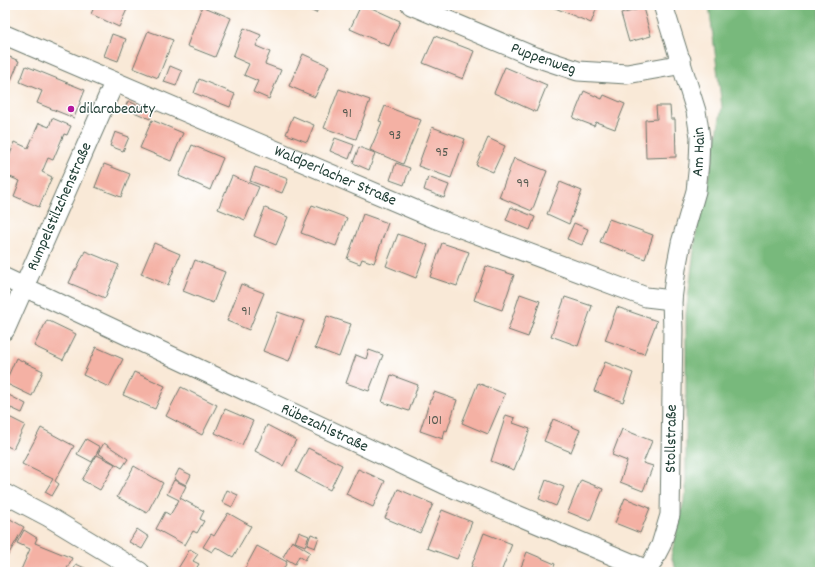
<svg xmlns="http://www.w3.org/2000/svg" width="825" height="577" font-family="Dekko,sans-serif">
	<style>
		.forest { fill: #78b97c; stroke: #4c7b58 }
		.building { fill: #f4b1a4 }
		.lines { fill: none; stroke-linecap: round; stroke-linejoin: round }
		.minor-casing { stroke: #6b796d; stroke-width: 21 }
		.minor { stroke: #fff; stroke-width: 19 }
		.poi-dot { fill: #b5179e; stroke: #fff; stroke-width: 1.5 }
		.labels { text-anchor: middle; dominant-baseline: central; stroke-width: 3; stroke-linejoin: round; paint-order: stroke }
		.number-label { font-size: 14px; fill: #545a50 }
		.street-label { font-size: 16px; fill: #1f3d34; stroke: #fff }
		.poi-label { font-size: 16px; fill: #1f3d34; stroke: #fff; text-anchor: start }
	</style>
	<rect width="100%" height="100%" fill="#fff"/>
	<filter id="ink" filterUnits="userSpaceOnUse"><feTurbulence type="fractalNoise" baseFrequency=".025" numOctaves="2"/><feDisplacementMap in="SourceGraphic" scale="8" xChannelSelector="R" yChannelSelector="G"/><feConvolveMatrix kernelMatrix="1 2 1 2 8 2 1 2 1" color-interpolation-filters="sRGB"/></filter>
	<filter id="wash" filterUnits="userSpaceOnUse"><feTurbulence type="fractalNoise" baseFrequency=".012" numOctaves="4" result="noise"/><feDisplacementMap in="SourceGraphic" scale="16" xChannelSelector="R" yChannelSelector="G"/><feGaussianBlur stdDeviation="0.9" result="paint"/><feColorMatrix in="noise" values="0 0 0 0 0 0 0 0 0 0 0 0 0 0 0 0 0 1.4 0 .05"/><feComposite in="paint" operator="in"/></filter>
	<g filter="url(#wash)">
		<rect width="100%" height="100%" fill="#f9e9d7"/>
		<path class="forest" d="M 709,5 L 820,5 L 820,572 L 677,572 L 671,556 L 686,492 L 686,314 L 697,227 L 711,166 L 722,107 Z"/>
		<g id="blocks">
			<path class="building" d="M 95,5 L 129,5 L 119,27 L 91,14 Z
				M 299,5 L 320,5 L 316,13 Z
				M 361,5 L 365,5 L 400,21 L 389,46 L 350,29 Z
				M 548,5 L 598,5 L 591,23 Z
				M 202,6 L 231,18 L 215,57 L 187,46 Z
				M 643,8 L 651,36 L 629,42 L 621,14 Z
				M 244,28 L 261,35 L 256,46 L 270,52 L 265,64 L 281,70 L 269,99 L 253,92 L 258,81 L 244,75 L 249,64 L 233,57 Z
				M 148,31 L 173,40 L 158,78 L 133,68 Z
				M 112,34 L 126,39 L 118,61 L 104,56 Z
				M 435,36 L 474,51 L 463,79 L 423,63 Z
				M 303,54 L 329,66 L 315,97 L 289,86 Z
				M 5,55 L 19,61 L 5,95 Z
				M 26,66 L 85,90 L 74,118 L 37,103 L 42,91 L 20,82 Z
				M 170,66 L 182,71 L 176,86 L 164,82 Z
				M 505,67 L 547,85 L 536,112 L 494,93 Z
				M 199,79 L 235,94 L 230,107 L 194,93 Z
				M 339,89 L 370,100 L 356,139 L 324,128 Z
				M 584,91 L 602,99 L 604,95 L 625,104 L 615,129 L 596,122 L 594,126 L 573,118 Z
				M 128,101 L 153,112 L 150,119 L 125,108 Z
				M 385,106 L 421,120 L 403,164 L 370,150 L 382,122 L 379,121 Z
				M 656,106 L 670,106 L 671,119 L 675,119 L 676,157 L 646,158 L 645,120 L 657,119 Z
				M 293,116 L 314,125 L 307,142 L 286,134 Z
				M 52,118 L 71,126 L 67,135 L 64,134 L 53,160 L 48,158 L 42,172 L 52,177 L 39,207 L 14,196 L 20,181 L 5,175 L 5,166 L 15,142 L 28,148 L 39,123 L 49,127 Z
				M 152,120 L 183,133 L 171,161 L 140,148 Z
				M 432,127 L 465,139 L 451,178 L 418,166 Z
				M 115,132 L 129,137 L 123,151 L 110,146 Z
				M 335,138 L 354,145 L 349,159 L 330,151 Z
				M 488,138 L 505,146 L 493,172 L 476,165 Z
				M 192,145 L 223,158 L 210,190 L 179,176 Z
				M 359,147 L 375,153 L 369,170 L 353,163 Z
				M 514,158 L 547,171 L 532,211 L 499,197 Z
				M 396,163 L 410,168 L 404,185 L 390,180 Z
				M 104,164 L 130,174 L 121,197 L 95,187 Z
				M 255,167 L 288,179 L 282,193 L 250,181 Z
				M 232,176 L 259,187 L 245,220 L 218,209 Z
				M 428,177 L 449,185 L 444,198 L 424,190 Z
				M 560,182 L 582,191 L 569,224 L 547,214 Z
				M 312,205 L 347,218 L 336,246 L 301,233 Z
				M 511,207 L 535,217 L 530,230 L 506,220 Z
				M 265,208 L 288,217 L 276,245 L 254,236 Z
				M 363,214 L 388,223 L 374,263 L 362,259 L 360,264 L 347,259 Z
				M 609,219 L 653,235 L 645,259 L 600,242 Z
				M 574,223 L 588,229 L 582,245 L 567,239 Z
				M 398,234 L 428,245 L 416,278 L 386,266 Z
				M 154,243 L 180,254 L 168,285 L 141,274 Z
				M 442,243 L 469,252 L 457,286 L 430,277 Z
				M 85,251 L 119,265 L 105,298 L 69,283 L 75,270 L 76,270 Z
				M 195,260 L 225,272 L 213,303 L 183,291 Z
				M 486,266 L 514,275 L 502,310 L 474,300 Z
				M 241,284 L 264,293 L 249,330 L 227,321 Z
				M 520,294 L 540,301 L 528,337 L 508,330 Z
				M 565,297 L 592,306 L 578,346 L 551,336 Z
				M 617,307 L 657,321 L 644,354 L 605,340 Z
				M 278,312 L 304,321 L 289,361 L 263,351 Z
				M 327,316 L 351,324 L 339,357 L 315,348 Z
				M 47,320 L 76,334 L 63,360 L 34,346 Z
				M 96,347 L 123,359 L 109,387 L 83,375 Z
				M 369,350 L 383,355 L 369,391 L 346,383 L 356,355 L 366,359 Z
				M 16,358 L 43,371 L 32,396 L 5,383 Z
				M 605,362 L 633,373 L 623,402 L 594,391 Z
				M 134,372 L 165,386 L 155,409 L 123,395 Z
				M 391,375 L 418,385 L 409,411 L 382,402 Z
				M 478,383 L 505,394 L 488,434 L 462,423 Z
				M 181,387 L 217,405 L 202,435 L 166,416 Z
				M 434,392 L 457,400 L 447,431 L 445,430 L 443,439 L 420,431 L 430,400 L 431,400 Z
				M 5,393 L 26,404 L 22,413 L 11,408 L 8,414 L 5,413 Z
				M 225,409 L 253,421 L 242,445 L 215,433 Z
				M 5,415 L 25,425 L 13,449 L 5,445 Z
				M 506,415 L 515,418 L 513,423 L 530,429 L 514,470 L 491,461 Z
				M 553,419 L 580,430 L 571,452 L 544,441 Z
				M 267,425 L 296,440 L 283,466 L 255,451 Z
				M 41,428 L 74,446 L 55,481 L 59,484 L 52,496 L 45,492 L 53,479 L 22,464 Z
				M 622,429 L 652,441 L 643,463 L 653,466 L 643,491 L 620,482 L 627,461 L 612,455 Z
				M 86,439 L 100,447 L 92,462 L 77,454 Z
				M 104,443 L 128,459 L 122,468 L 98,453 Z
				M 308,448 L 342,465 L 330,490 L 296,472 Z
				M 97,455 L 115,464 L 100,490 L 82,480 Z
				M 134,466 L 163,483 L 147,513 L 117,497 Z
				M 179,469 L 191,475 L 186,485 L 174,479 Z
				M 358,469 L 385,481 L 373,507 L 346,494 Z
				M 174,480 L 186,486 L 180,498 L 204,511 L 200,519 L 204,521 L 197,533 L 193,531 L 185,545 L 156,529 L 165,512 L 170,515 L 179,500 L 167,494 Z
				M 546,480 L 564,487 L 556,506 L 539,499 Z
				M 581,480 L 603,489 L 590,521 L 568,512 Z
				M 398,489 L 433,504 L 420,533 L 385,518 Z
				M 227,490 L 238,495 L 232,507 L 222,502 Z
				M 625,498 L 650,508 L 640,533 L 615,523 Z
				M 442,510 L 472,522 L 457,559 L 427,548 Z
				M 228,513 L 251,526 L 233,557 L 216,547 L 212,552 L 203,547 L 211,534 L 214,536 Z
				M 5,516 L 24,527 L 7,557 L 5,556 Z
				M 137,529 L 149,537 L 142,549 L 129,542 Z
				M 24,530 L 37,538 L 35,543 L 72,558 L 66,571 L 59,568 L 58,572 L 20,572 L 30,549 L 17,543 Z
				M 299,532 L 309,536 L 305,546 L 295,542 Z
				M 484,533 L 512,544 L 501,572 L 483,572 L 471,567 Z
				M 311,534 L 319,537 L 315,548 L 307,545 Z
				M 292,541 L 310,552 L 305,560 L 299,556 L 295,564 L 283,557 Z
				M 257,546 L 287,562 L 282,572 L 243,572 Z
				M 190,549 L 198,554 L 193,561 L 199,564 L 194,572 L 180,572 L 177,570 Z
				M 527,552 L 555,564 L 552,572 L 519,572 Z
				M 76,564 L 87,569 L 93,572 L 73,572 Z"/>
		</g>
	</g>
	<g filter="url(#ink)">
		<use href="#blocks" fill-opacity="0" stroke="#6b796d" stroke-width="1"/>
		<g class="lines">
			<defs>
				<g id="minor">
					<path id="s1" d="M 411,5 L 530,55 L 578,71 L 627,74 L 672,66 L 681,60"/>
					<path id="s2" d="M 5,35 L 434,218 L 646,297 L 672,300"/>
					<path id="s3" d="M 5,278 L 444,484 L 647,570"/>
					<path id="s4" d="M 5,330 L 114,83"/>
					<path d="M 5,494 L 49,517 L 140,572"/>
					<path id="s5" d="M 647,572 L 661,545 L 670,515 L 673,330 L 672,300 L 676,269 L 681,243 L 696,191 L 699,163 L 700,137 L 696,111 L 663,5"/>
				</g>
			</defs>
			<use href="#minor" class="minor-casing"/>
			<use href="#minor" class="minor"/>
		</g>
	</g>
	<circle class="poi-dot" cx="71" cy="109" r="4"/>
	<g class="labels">
		<g class="number-label">
			<text x="347" y="114">91</text>
			<text x="395" y="136">93</text>
			<text x="442" y="153">95</text>
			<text x="523" y="184">99</text>
			<text x="246" y="312">91</text>
			<text x="435" y="421">101</text>
		</g>
		<g class="street-label">
			<text stroke="none"><textPath href="#s1" startOffset="143">Puppenweg</textPath></text>
			<text stroke="none"><textPath href="#s5" startOffset="428">Am Hain</textPath></text>
			<text stroke="none"><textPath href="#s2" startOffset="359">Waldperlacher Straße</textPath></text>
			<text stroke="none"><textPath href="#s4" startOffset="135">Rumpelstilzchenstraße</textPath></text>
			<text stroke="none"><textPath href="#s3" startOffset="353">Rübezahlstraße</textPath></text>
			<text stroke="none"><textPath href="#s5" startOffset="138">Stollstraße</textPath></text>
		</g>
		<g class="poi-label">
			<text x="79" y="109">dilarabeauty</text>
		</g>
	</g>
	<rect width="825" height="577" fill="none" stroke="#fff" stroke-width="20"/>
</svg>
